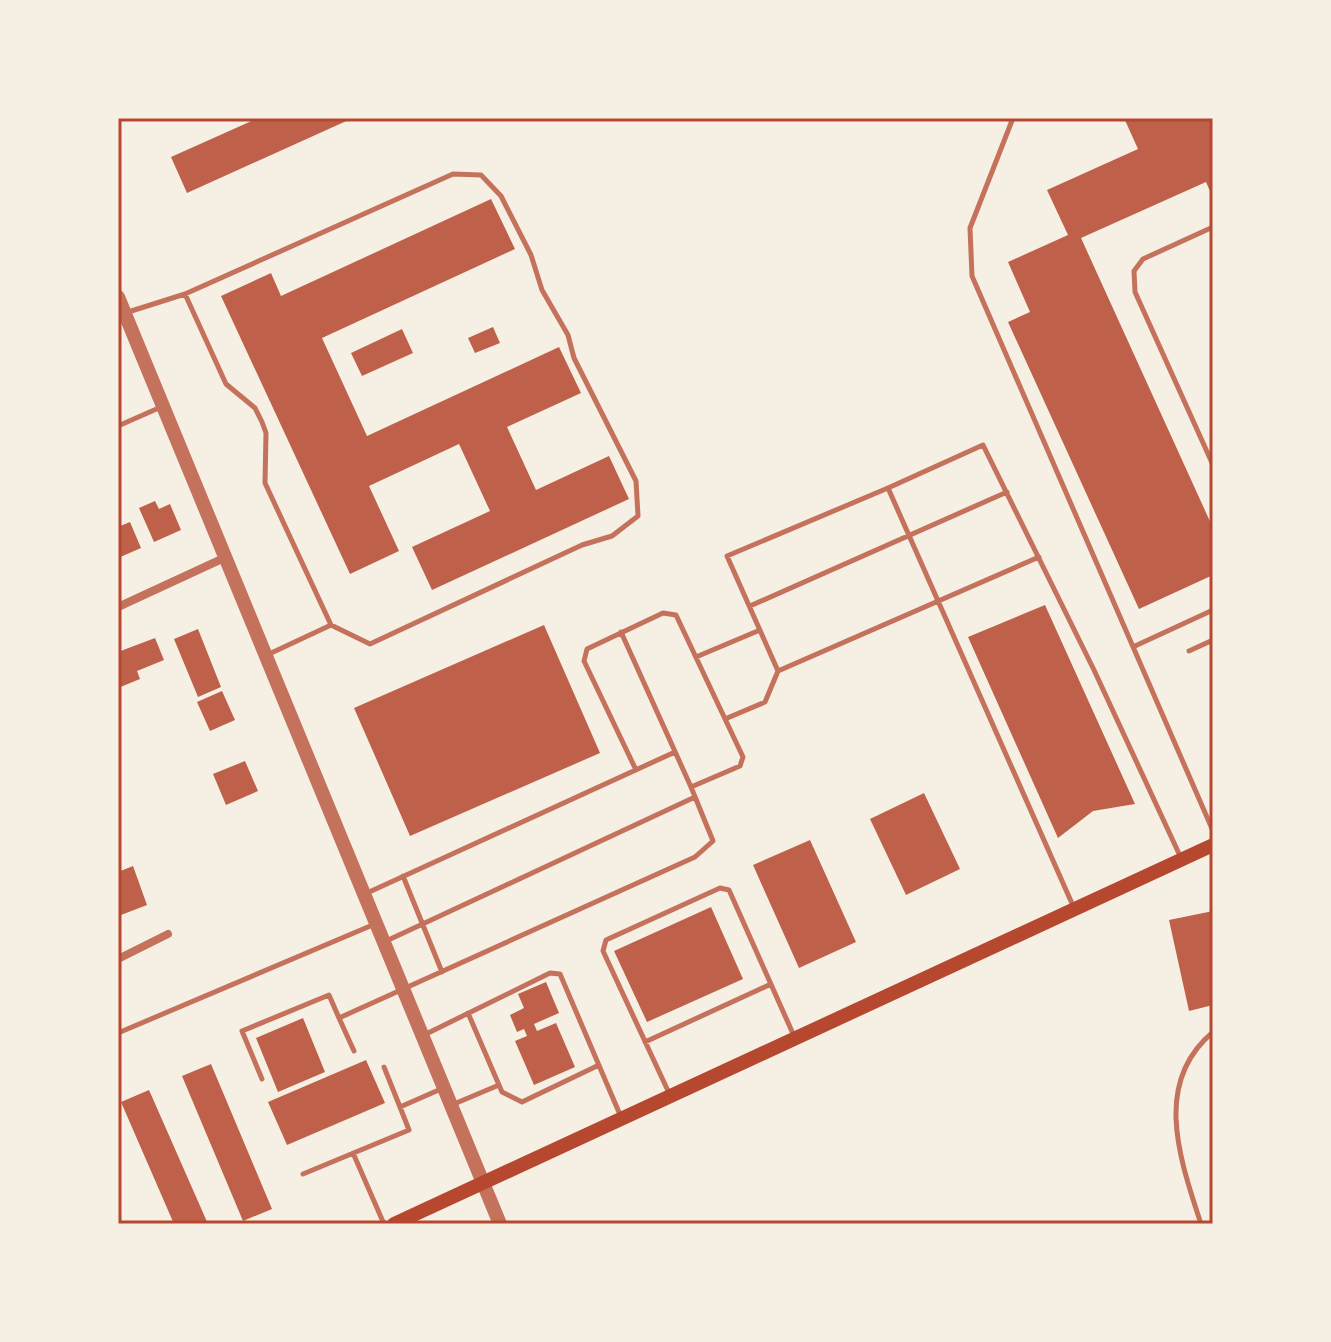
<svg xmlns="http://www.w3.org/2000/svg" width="1331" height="1342" font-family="'Exo 2',sans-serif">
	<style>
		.building { fill: #bf614a }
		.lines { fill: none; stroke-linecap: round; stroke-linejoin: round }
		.service { stroke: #c5725c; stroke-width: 5 }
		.minor { stroke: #c5725c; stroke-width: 8 }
		.tertiary { stroke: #c5725c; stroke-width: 14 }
		.secondary { stroke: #b5482f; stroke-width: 14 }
		.neatline { fill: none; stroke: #b5482f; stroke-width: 3 }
	</style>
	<rect width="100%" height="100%" fill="#f6efe4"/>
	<path class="building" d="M 258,118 L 353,118 L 187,193 L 171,157 Z
		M 1124,118 L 1213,118 L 1213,198 L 1206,182 L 1081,238 L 1213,528 L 1213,575 L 1139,609 L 1008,322 L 1030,312 L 1008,262 L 1068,235 L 1047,190 L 1138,149 Z
		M 491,199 L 515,249 L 322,338 L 367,436 L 559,347 L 581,393 L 507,427 L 536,490 L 609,456 L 629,499 L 432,590 L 412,547 L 490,511 L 459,444 L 369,486 L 399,551 L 350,574 L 221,296 L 271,273 L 281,296 Z
		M 493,327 L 500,343 L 475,353 L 468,338 Z
		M 402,329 L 413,353 L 362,376 L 351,353 Z
		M 155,501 L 159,509 L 170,504 L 181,530 L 154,542 L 139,508 Z
		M 130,522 L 141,548 L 118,558 L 118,527 Z
		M 1045,605 L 1135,804 L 1093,811 L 1058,838 L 968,637 Z
		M 544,625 L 600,753 L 410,836 L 354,708 Z
		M 198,629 L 221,687 L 198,697 L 174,639 Z
		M 155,638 L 164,660 L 137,671 L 140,679 L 118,688 L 118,652 Z
		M 222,691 L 235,720 L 210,731 L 197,702 Z
		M 245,761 L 258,791 L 226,805 L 213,774 Z
		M 924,793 L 960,869 L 906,895 L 870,819 Z
		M 810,840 L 856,942 L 799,968 L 753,865 Z
		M 133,866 L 147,905 L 121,915 L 118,872 Z
		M 711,907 L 743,979 L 647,1022 L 614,951 Z
		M 1213,911 L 1213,1005 L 1189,1011 L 1169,920 Z
		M 546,982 L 559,1013 L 534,1024 L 537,1031 L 556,1023 L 575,1067 L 534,1085 L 515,1041 L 527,1036 L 524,1029 L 517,1032 L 510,1015 L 524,1008 L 518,994 Z
		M 303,1018 L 325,1072 L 278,1092 L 256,1038 Z
		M 366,1060 L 385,1103 L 287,1145 L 268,1102 Z
		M 211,1064 L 272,1209 L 243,1221 L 182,1076 Z
		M 149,1090 L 208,1224 L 174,1224 L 121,1102 Z"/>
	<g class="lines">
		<path class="service" d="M 1013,118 L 970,228 L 972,276 L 1213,831
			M 1213,227 L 1143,259 L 1134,271 L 1135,292 L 1213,465
			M 185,294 L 226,384 L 255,408 L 262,422 L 266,433 L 265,483 L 331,625 L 269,654
			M 125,313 L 185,294 L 453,174 L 481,175 L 501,196 L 531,255 L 542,290 L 568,335 L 574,358 L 636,481 L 638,516 L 612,536 L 582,545 L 370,644 L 331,625
			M 118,426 L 161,407
			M 750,606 L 1007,492
			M 621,632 L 691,787
			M 1135,646 L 1213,610
			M 1189,651 L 1213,640
			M 696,657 L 760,630
			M 778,671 L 727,556 L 888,488
			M 725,719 L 765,702 L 778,671 L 1039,557
			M 403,876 L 442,972
			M 367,893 L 675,752
			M 1074,908 L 888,488 L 983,445 L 1094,670 L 1181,858
			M 384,942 L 695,797
			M 468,1013 L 502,1092 L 522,1102 L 599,1065
			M 339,1018 L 354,1051
			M 118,1033 L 375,924
			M 424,1035 L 550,973 L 560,974 L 621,1117
			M 645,1042 L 771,984
			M 384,1067 L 400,1107 L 441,1089
			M 262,1079 L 242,1031 L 329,995 L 339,1018 L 695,857 L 713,841 L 691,787 L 740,766 L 743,757 L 676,615 L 663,613 L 587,649 L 584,661 L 636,770
			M 669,1093 L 603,951 L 606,940 L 720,888 L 729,890 L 794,1036
			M 454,1104 L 499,1085
			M 353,1153 L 384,1224
			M 303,1174 L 409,1130 L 400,1107
			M 1201,1224 C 1180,1159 1152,1083 1213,1032"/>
		<path class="minor" d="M 118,607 L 224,558
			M 118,959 L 168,934"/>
		<path class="tertiary" d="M 118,297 L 500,1224"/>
		<path class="secondary" d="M 394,1224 L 1213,845"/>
	</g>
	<rect width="1331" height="1342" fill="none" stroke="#f6efe4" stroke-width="240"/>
	<rect x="120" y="120" width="1091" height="1102" class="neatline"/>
</svg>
